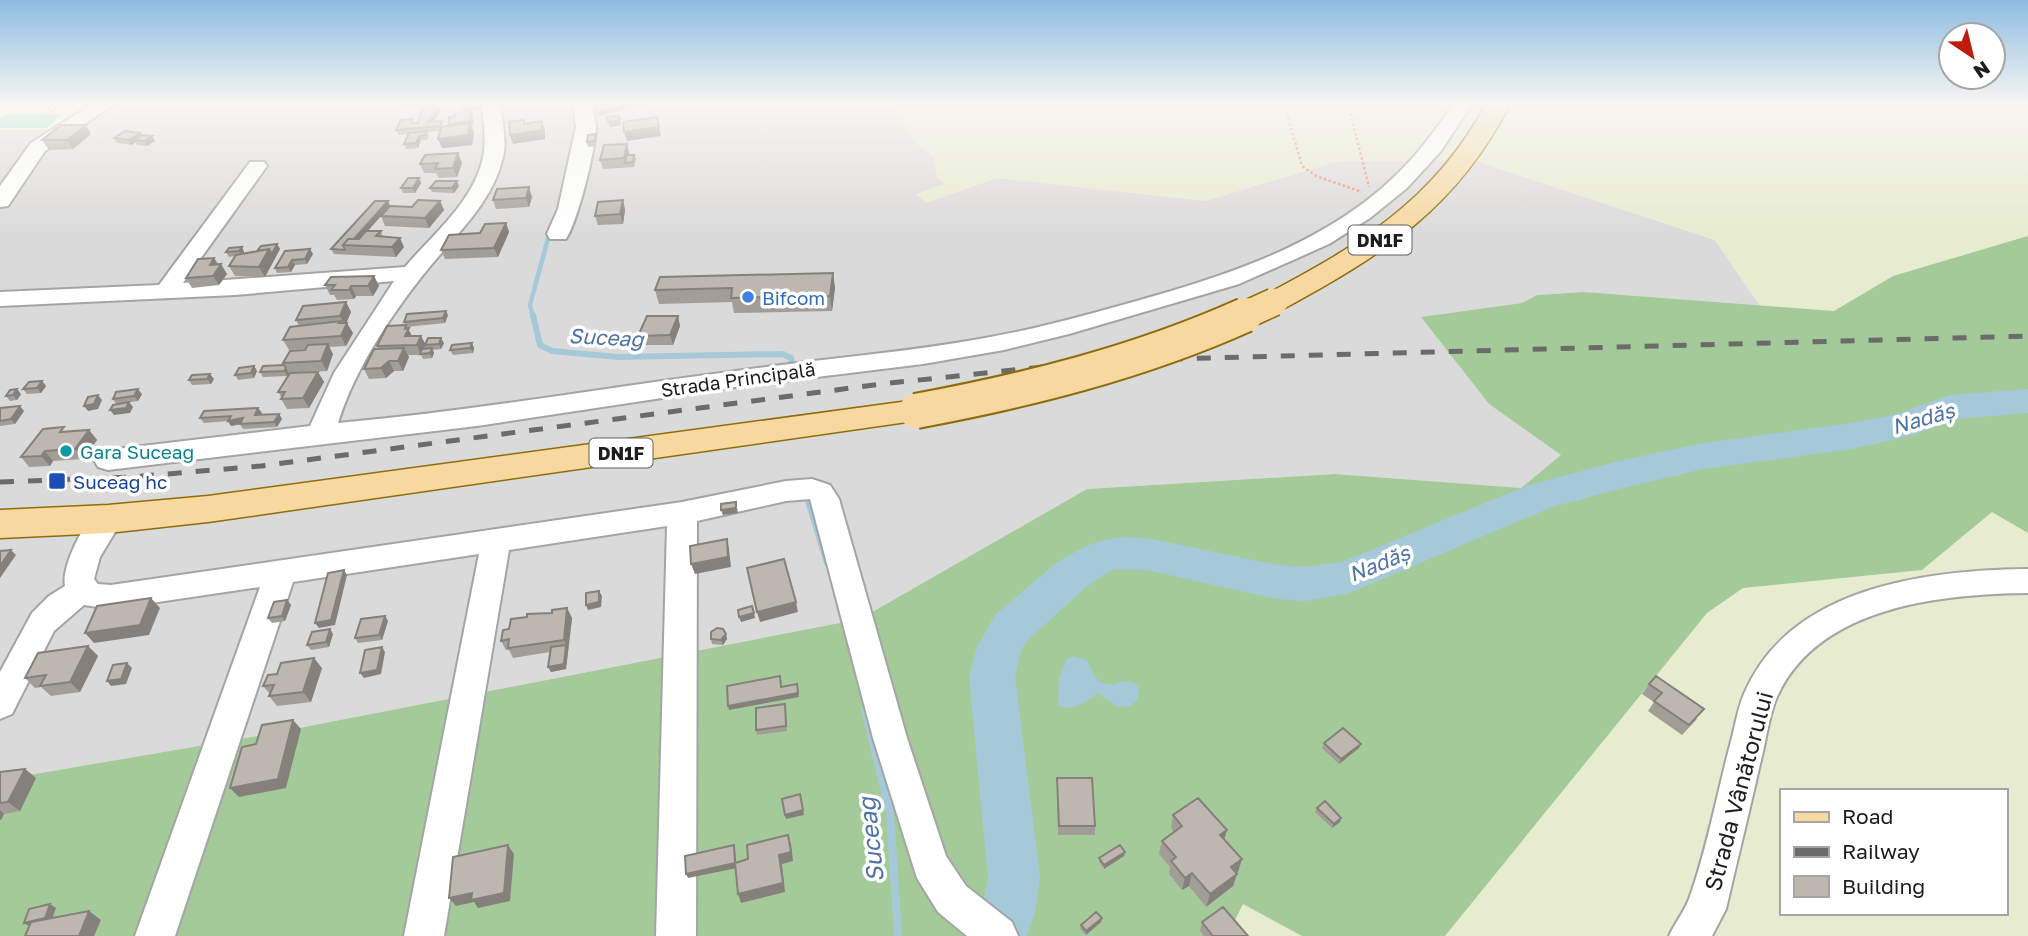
<svg xmlns="http://www.w3.org/2000/svg" width="2028" height="936" font-family="'Golos Text',sans-serif">
	<style>
		.residential { fill: #dbdada }
		.education { fill: #fafddd }
		.farmland { fill: #e7ebcf; fill-rule: evenodd }
		.forest { fill: #a4ca9a }
		.pitch { fill: #85d8c0 }
		.water { fill: #a6c9d9 }
		.lines { fill: none; stroke-linecap: round; stroke-linejoin: round }
		.stream-far2 { stroke: #a6c9d9; stroke-width: 4.5 }
		.stream-far1 { stroke: #a6c9d9; stroke-width: 6 }
		.stream { stroke: #a6c9d9; stroke-width: 8 }
		.river { fill: #a6c9d9; fill-rule: evenodd }
		.minor-casing { stroke: #a4a4a4; stroke-width: 4 }
		.major-casing { stroke: #8d6d09; stroke-width: 3 }
		.path { stroke: #f18971; stroke-width: 2.5; stroke-dasharray: 2.5 2.5; stroke-linecap: butt }
		.minor { fill: #fff; fill-rule: evenodd }
		.major { fill: #f6d8a0; fill-rule: evenodd }
		.rail { stroke: #6b6b6b; stroke-width: 5; stroke-dasharray: 14 14; stroke-linecap: butt }
		.major-bridge-far1-casing { stroke: #8d6d09; stroke-width: 30; stroke-linecap: butt }
		.major-bridge-casing { stroke: #8d6d09; stroke-width: 38; stroke-linecap: butt }
		.major-bridge-far1 { stroke: #f6d8a0; stroke-width: 27 }
		.major-bridge { stroke: #f6d8a0; stroke-width: 34 }
		.wall { fill: #a39d97 }
		.shaded-wall { fill: #85807b }
		.building { fill: #beb7b0; stroke: #85807b; stroke-width: 2 }
		.shop-dot { fill: #3f7fe0; stroke: #fff; stroke-width: 2.5 }
		.culture-dot { fill: #0f9aa8; stroke: #fff; stroke-width: 2.5 }
		.transit-dot { fill: #1a4fb4; stroke: #fff; stroke-width: 2.5 }
		.labels { text-anchor: middle; dominant-baseline: central; stroke-width: 7; stroke-linejoin: round; paint-order: stroke }
		.shield { fill: #fff; stroke: #616161; stroke-width: 2 }
		.shield-label { font-size: 18px; font-weight: bold; fill: #1d1d1d }
		.shop-label { font-size: 19px; fill: #366cbe; stroke: #fff; text-anchor: start }
		.street-label { font-size: 19px; fill: #1d1d1d; stroke: #fff }
		.culture-label { font-size: 19px; fill: #0d838f; stroke: #fff; text-anchor: start }
		.transit-label { font-size: 19px; fill: #164399; stroke: #fff; text-anchor: start }
		.water-label { font-size: 21px; font-style: italic; fill: #4f73a6; stroke: #fff }
		.near-street-label { font-size: 23px; fill: #1d1d1d; stroke: #fff }
		.near-water-label { font-size: 24px; font-style: italic; fill: #4f73a6; stroke: #fff }
	</style>
	<rect width="100%" height="100%" fill="#edebe3"/>
	<path class="residential" d="M 0,104 L 893,104 L 916,143 L 935,157 L 937,177 L 946,184 L 917,194 L 926,202 L 997,178 L 1205,201 L 1338,161 L 1473,160 L 1715,240 L 1760,306 L 1584,292 L 1537,295 L 1522,303 L 1422,317 L 1489,404 L 1562,455 L 1521,488 L 1335,474 L 1087,489 L 860,619 L 263,735 L 0,780 Z"/>
	<path class="education" d="M 0,104 L 105,104 L 62,129 L 0,130 Z"/>
	<path class="farmland" d="M 893,104 L 2028,104 L 2028,236 L 1893,276 L 1834,311 L 1760,306 L 1715,240 L 1473,160 L 1338,161 L 1205,201 L 997,178 L 926,203 L 916,194 L 945,184 L 937,177 L 934,157 L 916,143 Z
		M 1992,512 L 2028,533 L 2028,936 L 1445,936 L 1707,613 L 1743,588 L 1922,570 ZM 1781,791 L 2005,791 L 2005,913 L 1781,913 Z
		M 1243,903 L 1302,936 L 1227,936 Z"/>
	<path class="forest" d="M 2028,236 L 2028,533 L 1992,512 L 1922,570 L 1743,588 L 1707,613 L 1445,936 L 1302,936 L 1243,904 L 1227,936 L 0,936 L 0,780 L 263,735 L 860,619 L 1087,489 L 1335,474 L 1521,488 L 1561,455 L 1489,404 L 1421,317 L 1522,303 L 1537,295 L 1584,292 L 1834,311 L 1893,276 Z"/>
	<path class="pitch" d="M 7,114 L 63,114 L 46,128 L 0,128 L 0,119 Z"/>
	<path class="water" d="M 1073,656 L 1086,660 C 1092,667 1093,678 1102,683 C 1115,690 1126,672 1139,688 L 1138,699 L 1130,706 L 1118,707 L 1098,693 C 1086,703 1074,711 1058,706 L 1059,679 L 1066,660 Z"/>
	<g class="lines">
		<path class="stream-far2" d="M 533,317 L 530,305 L 550,231"/>
		<path class="stream-far1" d="M 533,315 L 540,345 L 552,351 L 618,357 L 783,354 L 791,358 L 792,362
			M 807,498 L 827,563"/>
		<path class="stream" d="M 865,709 L 890,813 L 898,936"/>
		<path class="river" d="M 2028,389 L 2028,413 L 1955,419 L 1913,435 L 1852,449 L 1703,469 L 1619,489 L 1552,507 L 1347,594 L 1305,601 L 1277,599 L 1147,570 L 1112,570 L 1086,587 L 1027,641 L 1021,650 L 1015,677 L 1040,878 L 1034,917 L 1026,936 L 969,936 L 982,908 L 988,878 L 969,677 L 977,647 L 995,615 L 1056,563 L 1086,546 L 1101,541 L 1119,537 L 1147,538 L 1277,565 L 1305,567 L 1342,562 L 1526,486 L 1619,461 L 1703,443 L 1852,423 L 1893,415 L 1950,395 Z"/>
		<defs>
			<path id="minor" d="M 92,104 L 114,104 L 45,151 L 8,206 L 0,207 L 0,186 L 31,143 Z
				M 482,104 L 500,104 C 502,121 507,140 503,157 C 492,205 452,238 423,275 C 389,318 354,371 338,423 C 471,411 603,388 736,371 C 819,359 903,353 985,338 C 1042,328 1098,312 1154,296 C 1238,272 1328,240 1393,178 C 1417,156 1435,130 1454,104 L 1472,104 L 1441,151 L 1407,188 L 1370,218 L 1329,244 L 1239,284 L 1069,334 L 1004,350 L 923,364 L 735,387 L 477,426 L 108,470 L 98,467 L 94,460 L 98,453 L 108,450 L 310,426 L 334,373 L 394,281 L 235,295 L 0,306 L 0,292 L 159,285 L 250,162 L 264,162 L 267,166 L 183,283 L 405,267 C 434,233 477,199 484,152 C 486,136 483,120 482,104 Z
				M 573,104 L 591,104 C 593,111 595,119 596,126 C 596,148 578,221 566,239 L 550,239 L 547,234 L 558,209 L 576,127 Z
				M 812,479 L 830,485 L 839,499 L 907,738 L 946,856 L 966,886 L 1012,922 L 1018,936 L 967,936 L 938,912 L 917,878 L 873,738 L 810,499 L 786,501 L 697,521 L 696,936 L 656,936 L 667,526 L 509,550 L 444,936 L 404,936 L 479,554 L 293,582 L 175,936 L 135,936 L 260,587 L 111,609 L 84,605 L 54,631 L 12,714 L 0,719 L 0,672 L 32,613 L 49,596 L 65,586 C 61,568 83,523 97,512 C 104,507 111,509 118,511 L 123,519 L 100,557 L 94,579 L 98,584 L 111,585 L 682,502 L 786,481 Z
				M 2028,569 L 2028,593 C 1941,594 1818,606 1777,697 C 1768,717 1766,743 1760,764 C 1749,813 1737,861 1726,909 L 1712,936 L 1669,936 C 1675,923 1684,912 1689,899 C 1706,853 1717,794 1730,745 C 1735,728 1737,710 1744,694 C 1789,587 1926,570 2028,569 Z"/>
			<path id="major" d="M 1486,104 L 1510,104 C 1457,208 1384,254 1285,308 L 1274,311 L 1263,308 L 1259,302 L 1263,296 C 1358,246 1434,201 1486,104 Z
				M 916,400 L 928,403 L 933,411 L 928,419 L 208,522 L 108,533 L 0,538 L 0,510 L 108,505 L 208,496 Z"/>
		</defs>
		<use href="#minor" class="minor-casing"/>
		<use href="#major" class="major-casing"/>
		<path class="path" d="M 1284,104 L 1302,166 L 1316,176 L 1362,192
			M 1348,104 L 1369,187
			M 47,114 L 56,109 L 53,104"/>
		<use href="#minor" class="minor"/>
		<use href="#major" class="major"/>
		<path class="rail" d="M 0,482 L 131,477 L 261,466 L 881,384 L 1099,361 L 2028,336"/>
		<defs>
			<path id="major-bridge-far1" d="M 1241,317 L 1274,302"/>
			<path id="major-bridge" d="M 916,411 C 1029,390 1140,362 1245,315"/>
		</defs>
		<use href="#major-bridge-far1" class="major-bridge-far1-casing"/>
		<use href="#major-bridge" class="major-bridge-casing"/>
		<use href="#major-bridge-far1" class="major-bridge-far1"/>
		<use href="#major-bridge" class="major-bridge"/>
	</g>
	<path class="wall" d="M 480,106 L 479,110 L 471,111 L 473,114 L 473,125 L 471,125 L 474,132 L 472,145 L 442,148 L 438,139 L 440,131 L 427,132 L 429,136 L 427,140 L 421,140 L 418,148 L 406,149 L 404,144 L 408,134 L 398,135 L 396,130 L 418,123 L 441,111 L 433,122 L 442,121 L 443,126 L 449,126 L 449,124 L 454,117 L 464,111 Z
		M 140,133 L 141,135 L 155,141 L 147,146 L 137,145 L 135,142 L 132,145 L 117,143 L 114,138 Z
		M 91,134 L 73,149 L 49,150 L 42,140 Z
		M 597,139 L 596,146 L 588,147 L 587,142 Z
		M 627,144 L 629,155 L 634,155 L 636,159 L 634,167 L 603,169 L 600,160 Z
		M 458,153 L 462,163 L 457,177 L 439,178 L 436,173 L 424,173 L 420,164 Z
		M 421,183 L 415,193 L 403,193 L 401,188 Z
		M 459,186 L 454,193 L 432,192 L 430,188 Z
		M 532,197 L 529,207 L 496,209 L 493,200 Z
		M 623,200 L 625,210 L 623,224 L 598,225 L 595,216 Z
		M 440,201 L 444,210 L 429,228 L 385,226 L 381,216 L 368,231 L 381,231 L 383,237 L 404,247 L 396,257 L 334,254 L 331,249 L 390,206 L 412,207 Z
		M 506,223 L 509,232 L 498,257 L 445,259 L 441,250 Z
		M 277,244 L 280,249 L 265,277 L 235,276 L 229,266 L 235,256 L 229,257 L 226,252 L 242,247 L 244,252 L 243,254 L 257,251 Z
		M 285,251 L 313,254 L 307,264 L 295,265 L 291,272 L 277,273 L 275,268 Z
		M 214,258 L 218,264 L 227,274 L 219,285 L 192,288 L 186,278 Z
		M 833,273 L 835,288 L 832,311 L 734,313 L 732,302 L 659,304 L 655,290 Z
		M 374,276 L 379,286 L 373,296 L 356,296 L 354,299 L 337,300 L 334,295 L 330,295 L 325,285 Z
		M 346,302 L 351,312 L 346,323 L 353,333 L 346,346 L 329,347 L 333,354 L 327,371 L 289,373 L 287,376 L 263,377 L 260,372 L 284,365 L 283,363 L 305,350 L 306,349 L 289,350 L 283,340 L 299,326 L 296,320 Z
		M 448,315 L 445,323 L 407,327 L 412,336 L 425,344 L 444,343 L 441,349 L 433,350 L 434,353 L 432,358 L 423,359 L 421,355 L 408,355 L 409,357 L 403,371 L 394,371 L 386,378 L 369,379 L 364,369 L 378,349 L 377,346 L 406,325 L 404,322 Z
		M 678,316 L 680,326 L 673,345 L 641,345 L 638,336 Z
		M 472,343 L 474,348 L 473,353 L 453,355 L 450,350 Z
		M 254,366 L 257,371 L 254,378 L 238,380 L 235,375 Z
		M 318,372 L 324,382 L 309,408 L 287,409 L 281,399 L 282,398 L 278,392 Z
		M 214,379 L 211,384 L 192,385 L 189,380 Z
		M 42,381 L 46,386 L 41,393 L 27,394 L 23,389 Z
		M 21,394 L 17,400 L 10,401 L 6,396 Z
		M 142,394 L 138,401 L 116,404 L 113,399 Z
		M 0,408 L 24,411 L 15,424 L 0,426 Z
		M 258,408 L 262,413 L 261,415 L 279,414 L 282,419 L 277,427 L 243,429 L 240,424 L 231,426 L 228,421 L 204,423 L 200,418 Z
		M 89,430 L 97,440 L 83,459 L 53,461 L 50,466 L 29,467 L 21,457 L 67,432 Z
		M 287,600 L 291,605 L 285,621 L 272,623 L 268,618 Z
		M 567,608 L 572,618 L 566,669 L 551,672 L 548,667 L 550,652 L 513,658 L 509,650 L 506,650 L 501,641 L 509,629 Z
		M 388,621 L 382,640 L 358,643 L 355,638 Z
		M 330,629 L 333,634 L 329,647 L 311,650 L 307,645 Z
		M 726,634 L 727,639 L 723,645 L 712,644 L 711,639 Z
		M 88,646 L 98,656 L 80,692 L 51,696 L 41,687 L 35,688 L 25,678 Z
		M 322,668 L 311,702 L 277,706 L 269,696 L 270,694 L 263,686 Z
		M 1649,684 L 1697,719 L 1682,735 L 1648,711 L 1654,702 L 1642,694 Z
		M 785,704 L 786,709 L 787,731 L 757,735 L 756,730 Z
		M 1324,743 L 1359,748 L 1339,764 L 1322,748 Z
		M 25,769 L 36,778 L 20,811 L 4,814 L 1,820 L 0,820 L 0,772 Z
		M 1057,778 L 1095,826 L 1095,835 L 1058,835 Z
		M 1317,808 L 1341,818 L 1340,822 L 1332,828 L 1315,812 Z
		M 1173,815 L 1227,830 L 1224,839 L 1242,859 L 1233,886 L 1206,907 L 1189,886 L 1182,890 L 1169,874 L 1170,867 L 1159,854 L 1162,841 L 1174,832 L 1171,828 Z
		M 1125,852 L 1124,856 L 1104,869 L 1099,862 L 1099,858 Z
		M 1102,918 L 1101,922 L 1086,935 L 1080,929 L 1081,925 Z
		M 1202,922 L 1248,936 L 1204,936 L 1200,931 Z"/>
	<path class="shaded-wall" d="M 399,104 L 412,104 L 401,109 Z
		M 425,104 L 453,104 L 427,107 Z
		M 479,104 L 479,110 L 471,111 L 473,114 L 473,125 L 471,125 L 474,132 L 472,145 L 442,148 L 438,139 L 450,128 L 449,124 L 465,112 L 463,107 Z
		M 621,104 L 646,104 L 599,116 L 597,112 L 622,106 Z
		M 439,107 L 441,111 L 430,127 L 428,122 Z
		M 657,117 L 661,136 L 627,141 L 624,132 Z
		M 524,120 L 527,129 L 542,121 L 545,130 L 545,139 L 513,144 L 510,135 L 524,124 Z
		M 620,120 L 621,125 L 610,127 L 608,122 Z
		M 86,125 L 91,134 L 73,149 L 67,140 Z
		M 140,133 L 143,138 L 134,140 L 135,142 L 132,145 L 129,140 Z
		M 152,136 L 155,141 L 147,146 L 144,141 Z
		M 419,136 L 421,140 L 418,148 L 416,143 Z
		M 627,144 L 629,153 L 627,163 L 625,163 L 624,158 Z
		M 458,153 L 462,163 L 457,177 L 453,168 Z
		M 419,178 L 421,183 L 415,193 L 413,188 Z
		M 457,181 L 459,186 L 454,193 L 452,188 Z
		M 529,187 L 532,197 L 529,207 L 526,198 Z
		M 623,200 L 625,210 L 623,224 L 620,214 Z
		M 388,201 L 390,206 L 355,245 L 349,245 Z
		M 440,201 L 444,210 L 429,228 L 425,218 Z
		M 506,223 L 509,232 L 498,257 L 494,248 Z
		M 400,238 L 404,247 L 396,257 L 392,247 Z
		M 277,244 L 280,249 L 265,277 L 259,267 L 269,249 Z
		M 242,247 L 244,252 L 242,256 L 239,251 Z
		M 310,249 L 313,254 L 307,264 L 305,259 Z
		M 214,258 L 219,267 L 221,264 L 227,274 L 219,285 L 213,276 L 210,265 Z
		M 292,260 L 295,265 L 291,272 L 288,267 Z
		M 833,273 L 835,288 L 832,311 L 830,296 Z
		M 374,276 L 379,286 L 373,296 L 368,286 Z
		M 351,286 L 356,296 L 354,299 L 349,290 Z
		M 346,302 L 351,312 L 345,326 L 340,316 Z
		M 446,311 L 448,315 L 445,323 L 443,318 Z
		M 678,316 L 680,326 L 673,345 L 670,335 Z
		M 341,321 L 345,328 L 347,323 L 353,333 L 346,346 L 341,336 L 339,323 Z
		M 406,325 L 413,338 L 410,346 L 405,336 L 405,329 Z
		M 421,336 L 426,345 L 421,355 L 417,345 Z
		M 441,338 L 444,343 L 441,349 L 439,344 Z
		M 472,343 L 474,348 L 473,353 L 470,348 Z
		M 328,344 L 333,354 L 327,371 L 321,361 Z
		M 404,348 L 409,357 L 403,371 L 398,361 Z
		M 432,348 L 434,353 L 432,358 L 430,353 Z
		M 389,361 L 394,371 L 386,378 L 381,368 Z
		M 254,366 L 257,371 L 254,378 L 251,373 Z
		M 286,368 L 289,373 L 287,376 L 284,371 Z
		M 318,372 L 324,382 L 309,408 L 303,398 Z
		M 210,374 L 214,379 L 211,384 L 207,379 Z
		M 42,381 L 46,386 L 41,393 L 37,388 Z
		M 17,389 L 21,394 L 17,400 L 13,395 Z
		M 138,389 L 142,394 L 138,401 L 134,396 Z
		M 98,395 L 102,400 L 98,409 L 88,411 L 84,406 Z
		M 129,402 L 133,407 L 130,413 L 114,415 L 110,410 Z
		M 20,406 L 24,411 L 15,424 L 11,419 Z
		M 258,408 L 262,413 L 258,420 L 255,415 Z
		M 279,414 L 282,419 L 277,427 L 274,422 Z
		M 243,418 L 247,423 L 231,426 L 228,421 Z
		M 89,430 L 97,440 L 83,459 L 75,449 Z
		M 45,451 L 53,461 L 50,466 L 41,456 Z
		M 736,502 L 738,513 L 723,515 L 721,510 Z
		M 727,539 L 729,549 L 731,567 L 695,574 L 691,564 Z
		M 11,550 L 16,555 L 0,578 L 0,566 Z
		M 344,570 L 347,575 L 335,625 L 319,628 L 315,623 Z
		M 599,591 L 602,596 L 601,607 L 588,610 L 586,605 Z
		M 151,598 L 160,608 L 149,635 L 94,643 L 85,633 Z
		M 287,600 L 291,605 L 285,621 L 282,616 Z
		M 796,602 L 798,612 L 760,622 L 757,612 Z
		M 567,608 L 572,618 L 566,669 L 551,672 L 548,667 L 566,645 L 564,640 Z
		M 754,613 L 755,618 L 741,622 L 739,617 Z
		M 385,616 L 388,621 L 382,640 L 379,635 Z
		M 330,629 L 333,634 L 329,647 L 326,642 Z
		M 726,634 L 727,639 L 723,645 L 721,640 Z
		M 88,646 L 98,656 L 80,692 L 70,682 Z
		M 382,647 L 385,652 L 381,674 L 364,678 L 360,673 Z
		M 314,658 L 322,668 L 311,702 L 303,692 Z
		M 127,663 L 132,668 L 126,684 L 111,686 L 107,681 Z
		M 797,684 L 799,697 L 729,710 L 728,706 Z
		M 293,720 L 301,729 L 286,788 L 239,797 L 230,788 Z
		M 1361,744 L 1359,748 L 1339,764 L 1341,759 Z
		M 25,769 L 36,778 L 20,811 L 8,802 Z
		M 800,794 L 804,815 L 786,819 L 785,815 Z
		M 0,810 L 4,814 L 1,820 L 0,819 Z
		M 1341,818 L 1340,822 L 1332,828 L 1334,824 Z
		M 1227,830 L 1223,843 L 1220,835 Z
		M 788,835 L 791,844 L 793,861 L 782,864 L 785,892 L 741,903 L 738,894 L 779,855 Z
		M 508,845 L 514,854 L 510,901 L 478,908 L 474,902 L 456,906 L 449,898 Z
		M 734,845 L 735,850 L 737,868 L 688,878 L 686,874 Z
		M 1125,852 L 1124,856 L 1104,869 L 1104,865 Z
		M 1242,859 L 1238,872 L 1227,880 L 1231,867 Z
		M 1192,873 L 1189,886 L 1182,890 L 1185,878 Z
		M 1237,874 L 1233,886 L 1206,907 L 1210,894 Z
		M 50,904 L 56,908 L 51,922 L 30,927 L 24,923 Z
		M 89,911 L 101,920 L 94,936 L 79,936 Z
		M 1102,918 L 1101,922 L 1086,935 L 1086,931 Z"/>
	<path class="building" d="M 464,104 L 478,104 L 477,106 L 463,107 Z
		M 606,104 L 620,104 L 622,106 L 597,112 L 594,107 Z
		M 439,107 L 428,122 L 442,121 L 440,126 L 396,130 L 401,120 L 413,119 L 411,123 L 418,123 L 422,108 Z
		M 471,110 L 471,121 L 449,124 L 449,117 L 454,117 L 454,114 Z
		M 619,116 L 620,120 L 608,122 L 607,117 Z
		M 657,117 L 659,127 L 624,132 L 623,122 Z
		M 524,120 L 524,124 L 542,121 L 542,130 L 510,135 L 509,122 Z
		M 470,123 L 468,135 L 438,139 L 441,127 Z
		M 61,125 L 86,125 L 67,140 L 42,140 Z
		M 125,131 L 140,133 L 129,140 L 114,138 Z
		M 427,131 L 425,135 L 419,136 L 416,143 L 404,144 L 409,133 Z
		M 596,134 L 595,141 L 587,142 L 588,135 Z
		M 142,135 L 152,136 L 144,141 L 134,140 Z
		M 627,144 L 624,158 L 600,160 L 604,145 Z
		M 458,153 L 453,168 L 435,169 L 438,163 L 420,164 L 425,155 Z
		M 627,155 L 634,155 L 633,162 L 625,163 Z
		M 408,178 L 419,178 L 413,188 L 401,188 Z
		M 436,181 L 457,181 L 452,188 L 430,188 Z
		M 529,187 L 526,198 L 493,200 L 497,189 Z
		M 418,200 L 440,201 L 425,218 L 381,216 L 390,206 L 412,207 Z
		M 623,200 L 620,214 L 595,216 L 598,202 Z
		M 375,201 L 388,201 L 354,239 L 348,239 L 343,245 L 345,250 L 331,249 Z
		M 506,223 L 494,248 L 441,250 L 449,235 L 480,233 L 485,224 Z
		M 366,231 L 381,231 L 376,236 L 400,238 L 392,247 L 343,245 L 348,239 L 359,239 Z
		M 277,244 L 272,254 L 269,249 L 257,251 L 261,246 Z
		M 242,247 L 239,251 L 226,252 L 229,248 Z
		M 269,249 L 259,267 L 229,266 L 236,255 Z
		M 310,249 L 305,259 L 292,260 L 288,267 L 275,268 L 285,251 Z
		M 214,258 L 210,265 L 221,264 L 213,276 L 186,278 L 198,259 Z
		M 833,273 L 830,296 L 731,298 L 732,288 L 655,290 L 660,277 Z
		M 374,276 L 368,286 L 351,286 L 349,290 L 331,290 L 335,285 L 325,285 L 331,277 Z
		M 346,302 L 340,316 L 296,320 L 303,306 Z
		M 446,311 L 443,318 L 404,322 L 407,314 Z
		M 647,316 L 678,316 L 670,335 L 638,336 Z
		M 341,321 L 339,323 L 347,323 L 341,336 L 283,340 L 290,327 Z
		M 406,325 L 405,329 L 409,328 L 405,336 L 421,336 L 417,345 L 377,346 L 387,326 Z
		M 428,338 L 441,338 L 439,344 L 425,345 Z
		M 472,343 L 470,348 L 450,350 L 452,345 Z
		M 328,344 L 321,361 L 283,363 L 290,351 L 305,350 L 308,345 Z
		M 404,348 L 398,361 L 389,361 L 381,368 L 364,369 L 374,349 Z
		M 432,348 L 430,353 L 420,354 L 422,349 Z
		M 284,365 L 286,368 L 284,371 L 260,372 L 263,366 Z
		M 254,366 L 251,373 L 235,375 L 239,368 Z
		M 318,372 L 303,398 L 281,399 L 285,392 L 278,392 L 290,373 Z
		M 210,374 L 207,379 L 189,380 L 192,375 Z
		M 42,381 L 37,388 L 23,389 L 29,382 Z
		M 17,389 L 13,395 L 6,396 L 10,390 Z
		M 138,389 L 134,396 L 113,399 L 116,392 Z
		M 98,395 L 94,404 L 84,406 L 88,397 Z
		M 129,402 L 126,408 L 110,410 L 113,405 Z
		M 20,406 L 11,419 L 0,421 L 0,408 Z
		M 258,408 L 255,415 L 279,414 L 274,422 L 240,424 L 243,418 L 228,421 L 231,416 L 200,418 L 204,411 Z
		M 64,427 L 60,432 L 89,430 L 75,449 L 45,451 L 41,456 L 21,457 L 43,429 Z
		M 736,502 L 736,508 L 721,510 L 721,504 Z
		M 727,539 L 728,557 L 691,564 L 690,546 Z
		M 11,550 L 0,566 L 0,551 Z
		M 784,559 L 796,602 L 757,612 L 747,568 Z
		M 344,570 L 331,620 L 315,623 L 328,573 Z
		M 599,591 L 599,602 L 586,605 L 586,593 Z
		M 151,598 L 140,625 L 85,633 L 97,606 Z
		M 287,600 L 282,616 L 268,618 L 274,602 Z
		M 752,606 L 754,613 L 739,617 L 738,610 Z
		M 567,608 L 564,640 L 508,648 L 509,639 L 501,641 L 503,630 L 509,629 L 511,619 L 527,617 L 527,614 L 552,613 L 552,610 Z
		M 385,616 L 379,635 L 355,638 L 361,619 Z
		M 717,628 L 723,629 L 726,634 L 721,640 L 711,639 L 711,632 Z
		M 330,629 L 326,642 L 307,645 L 312,632 Z
		M 566,645 L 564,664 L 548,667 L 551,647 Z
		M 88,646 L 70,682 L 40,686 L 46,675 L 25,678 L 38,653 Z
		M 382,647 L 377,670 L 360,673 L 365,650 Z
		M 314,658 L 303,692 L 269,696 L 274,685 L 263,686 L 268,675 L 277,674 L 281,663 Z
		M 127,663 L 121,679 L 107,681 L 113,665 Z
		M 780,676 L 781,687 L 797,684 L 798,693 L 728,706 L 727,686 Z
		M 1656,676 L 1704,709 L 1689,725 L 1654,701 L 1662,693 L 1649,684 Z
		M 785,704 L 786,726 L 756,730 L 756,708 Z
		M 293,720 L 278,779 L 230,788 L 242,747 L 256,744 L 262,725 Z
		M 1343,728 L 1361,744 L 1341,759 L 1324,743 Z
		M 25,769 L 8,802 L 0,803 L 0,772 Z
		M 1057,778 L 1092,778 L 1095,826 L 1059,826 Z
		M 800,794 L 803,810 L 785,815 L 782,799 Z
		M 1198,798 L 1227,830 L 1220,835 L 1242,859 L 1231,867 L 1237,874 L 1210,894 L 1192,873 L 1185,878 L 1171,861 L 1176,857 L 1162,841 L 1182,826 L 1173,815 Z
		M 1325,801 L 1341,818 L 1334,824 L 1317,808 Z
		M 788,835 L 791,852 L 779,855 L 783,883 L 738,894 L 735,863 L 748,859 L 747,845 Z
		M 508,845 L 504,893 L 471,900 L 472,893 L 449,898 L 453,857 Z
		M 734,845 L 735,863 L 686,874 L 685,856 Z
		M 1120,845 L 1125,852 L 1104,865 L 1099,858 Z
		M 50,904 L 45,918 L 24,923 L 29,909 Z
		M 1223,907 L 1248,936 L 1213,936 L 1202,922 Z
		M 89,911 L 79,936 L 25,936 L 31,922 Z
		M 1096,912 L 1102,918 L 1086,931 L 1081,925 Z"/>
	<linearGradient id="sky" x2="0" y2="1"><stop stop-color="#8dbce2"/><stop offset="0.44" stop-color="#f7f6f2"/><stop offset="1" stop-color="#f7f6f2" stop-opacity="0"/></linearGradient>
	<rect width="2028" height="235" fill="url(#sky)"/>
	<circle class="shop-dot" cx="748" cy="297" r="7"/>
	<circle class="culture-dot" cx="66" cy="451" r="7"/>
	<rect class="transit-dot" x="48" y="472" width="18" height="18" rx="3.5"/>
	<g class="labels">
		<g class="shield">
			<rect x="1348.5" y="225.5" width="63" height="29" rx="5"/>
			<rect x="589.5" y="438.5" width="63" height="29" rx="5"/>
		</g>
		<g class="shield-label">
			<text x="1380" y="240">DN1F</text>
			<text x="621" y="453">DN1F</text>
		</g>
		<g class="shop-label">
			<text x="762" y="297">Bifcom</text>
		</g>
		<g class="street-label">
			<text transform="translate(738 379) rotate(-8)">Strada Principală</text>
		</g>
		<g class="culture-label">
			<text x="80" y="451">Gara Suceag</text>
		</g>
		<g class="transit-label">
			<text x="73" y="481">Suceag hc</text>
		</g>
		<g class="water-label">
			<text transform="translate(606 337) rotate(3)">Suceag</text>
			<text transform="translate(1923 418) rotate(-16)">Nadăș</text>
			<text transform="translate(1379 563) rotate(-22)">Nadăș</text>
		</g>
		<g class="near-street-label">
			<text transform="translate(1738 791) rotate(-75)">Strada Vânătorului</text>
		</g>
		<g class="near-water-label">
			<text transform="translate(870 840) rotate(-96)">Suceag</text>
		</g>
	</g>
	<rect x="1780" y="789" width="228" height="126" fill="#ffffff" stroke="#a5a5a5" stroke-width="2"/>
	<rect x="1794" y="812" width="35" height="10" fill="#f6d8a0" stroke="#a5a5a5" stroke-width="2"/>
	<text x="1842" y="824" font-size="21" fill="#1d1d1d">Road</text>
	<rect x="1794" y="847" width="35" height="10" fill="#6b6b6b" stroke="#a5a5a5" stroke-width="2"/>
	<text x="1842" y="859" font-size="21" fill="#1d1d1d">Railway</text>
	<rect x="1794" y="876" width="35" height="21" fill="#beb7b0" stroke="#a5a5a5" stroke-width="2"/>
	<text x="1842" y="894" font-size="21" fill="#1d1d1d">Building</text>
	<g transform="translate(1972 56) rotate(145)"><circle r="33" fill="#ffffff" stroke="#a5a5a5" stroke-width="2"/>
	<path d="M0-5L12 26L0 18L-12 26Z" fill="#be1c0c"/>
	<text y="-10" font-size="19" font-weight="bold" text-anchor="middle" fill="#1d1d1d">N</text>
	</g>
</svg>
